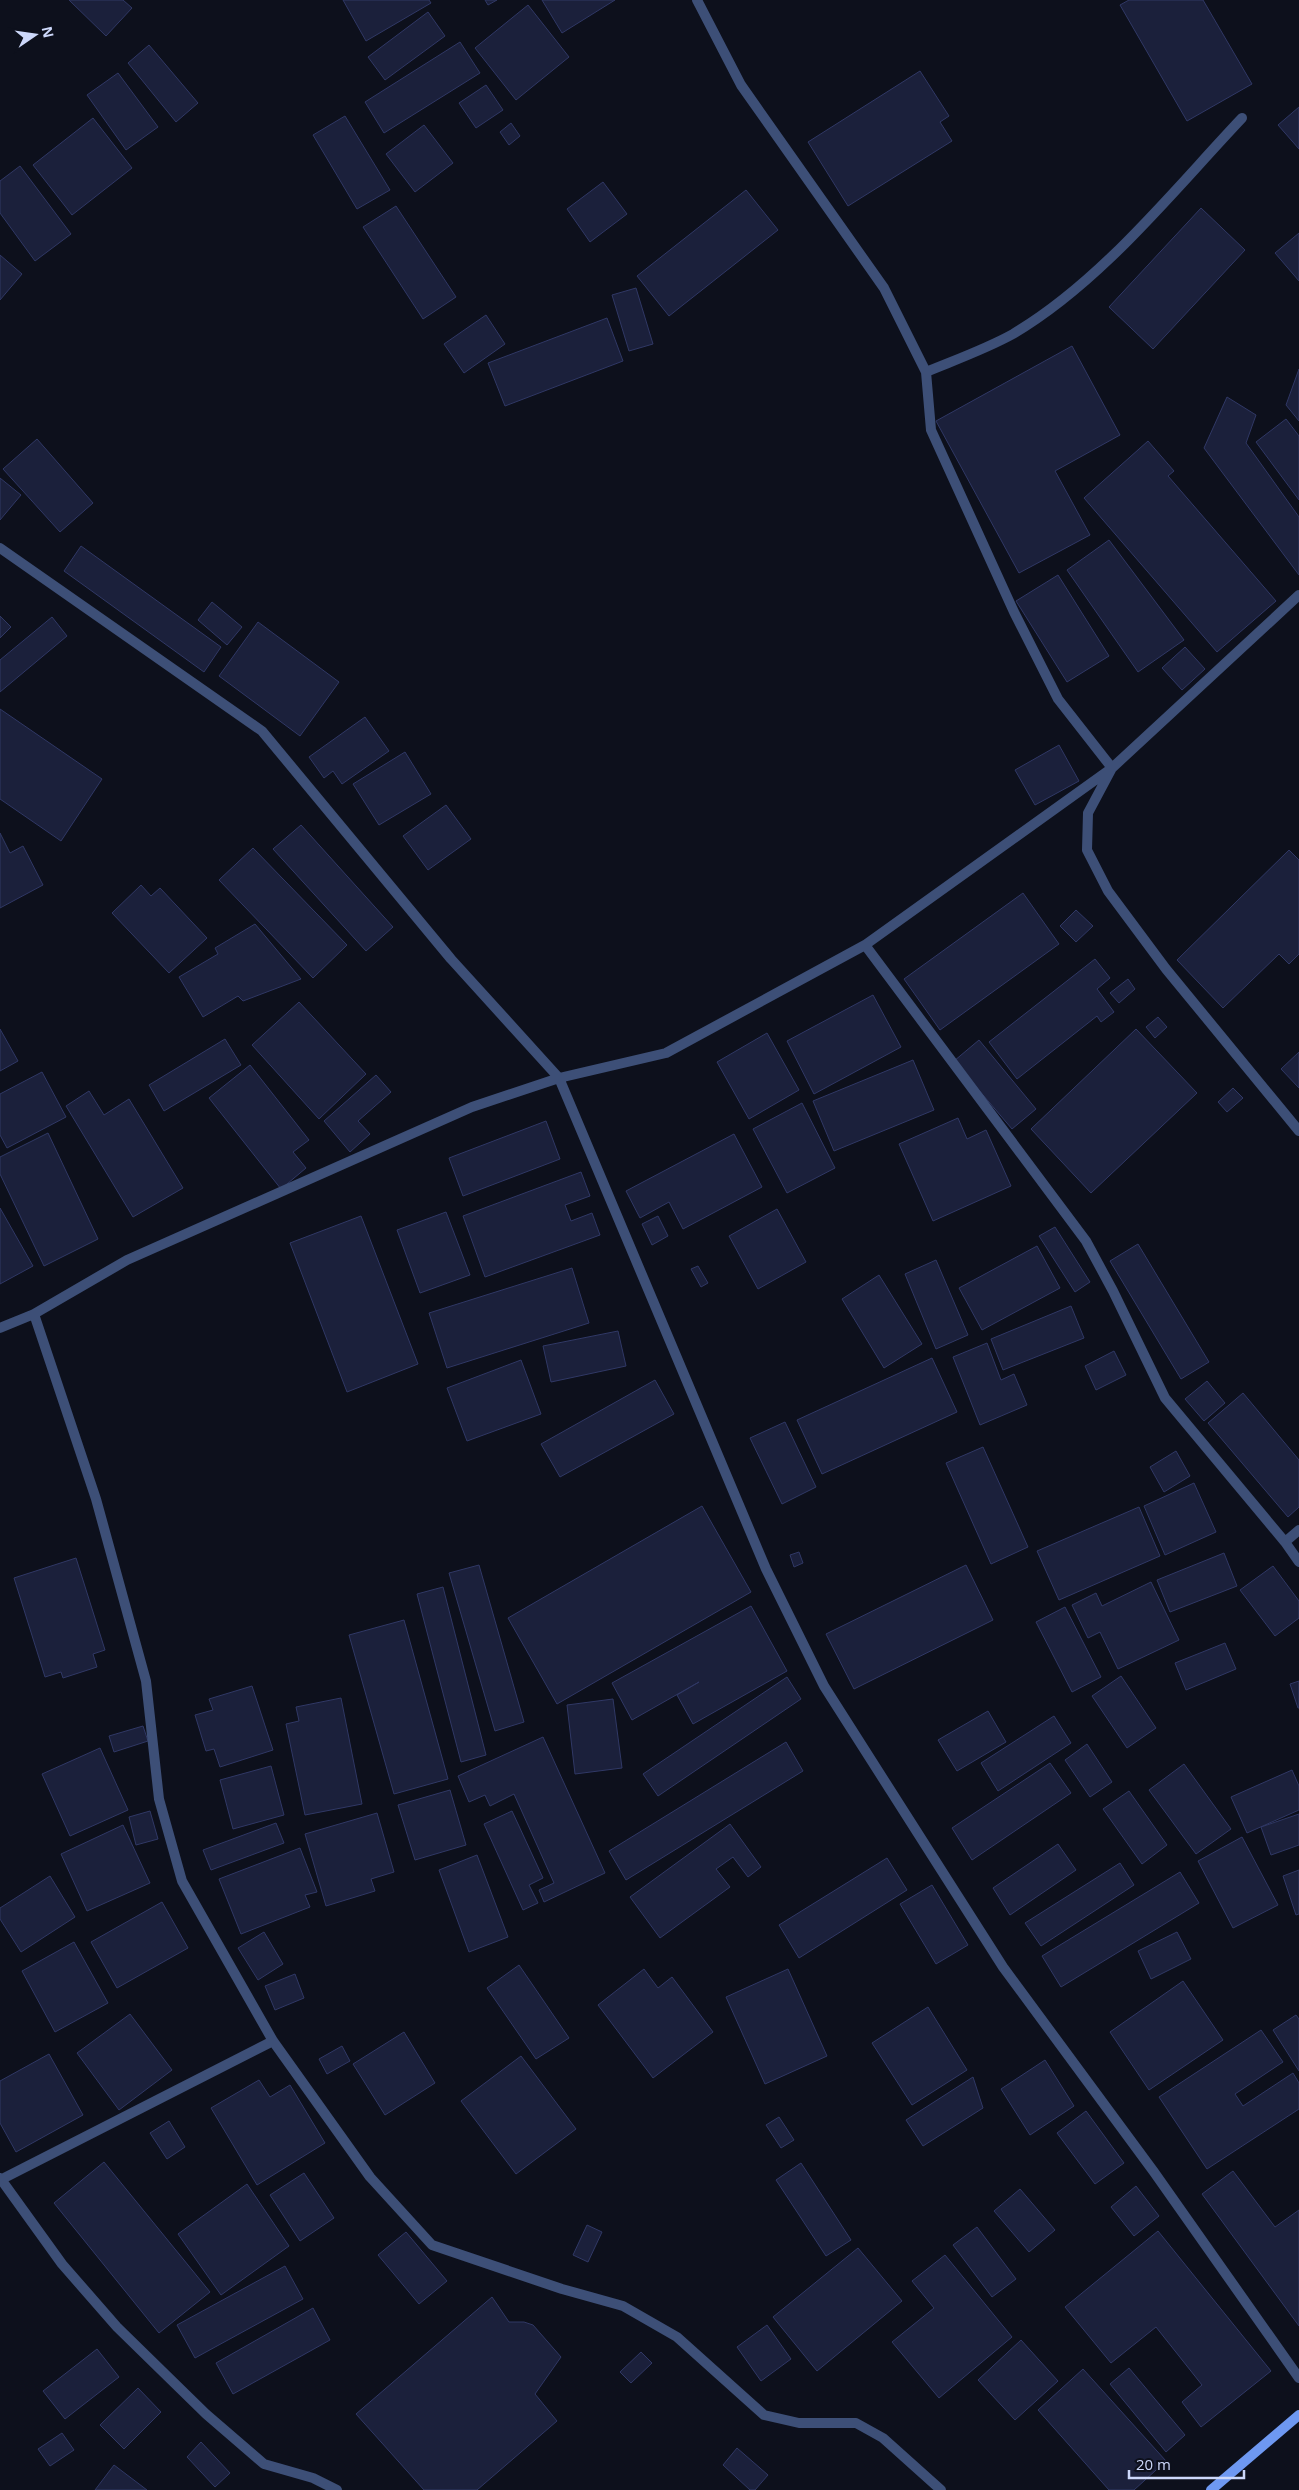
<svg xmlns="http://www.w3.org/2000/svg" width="1299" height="2490" font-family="'Open Sans',sans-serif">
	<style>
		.building { fill: #1b203b; stroke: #303865 }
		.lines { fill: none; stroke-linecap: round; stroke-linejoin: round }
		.street { stroke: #3d4f77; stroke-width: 10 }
		.secondary { stroke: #6e98f1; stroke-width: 10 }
	</style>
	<rect width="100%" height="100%" fill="#0d101c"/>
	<path class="building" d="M 69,0 L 123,0 L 132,8 L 106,36 Z
		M 343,0 L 429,0 L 431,3 L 366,41 Z
		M 485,0 L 497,0 L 488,5 Z
		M 542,0 L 615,0 L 562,33 Z
		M 1129,0 L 1203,0 L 1252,84 L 1187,121 L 1120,5 Z
		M 528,5 L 569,57 L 516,100 L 475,48 Z
		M 428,12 L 445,36 L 385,80 L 368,57 Z
		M 460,42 L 480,73 L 384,133 L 365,102 Z
		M 149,45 L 198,103 L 176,122 L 128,63 Z
		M 920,71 L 949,116 L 940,122 L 952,141 L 848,206 L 808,142 Z
		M 118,73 L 158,127 L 126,150 L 87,95 Z
		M 486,85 L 503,110 L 476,128 L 459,103 Z
		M 1299,107 L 1299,149 L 1278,125 Z
		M 345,116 L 390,190 L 357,209 L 313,135 Z
		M 93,118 L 132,168 L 72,215 L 33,165 Z
		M 511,123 L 520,136 L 509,145 L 500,132 Z
		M 424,125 L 453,163 L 415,192 L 386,154 Z
		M 20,166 L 71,234 L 35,261 L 0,213 L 0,181 Z
		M 603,182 L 627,214 L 590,242 L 567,209 Z
		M 746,190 L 778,230 L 669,316 L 637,276 Z
		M 396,206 L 456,297 L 423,319 L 363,227 Z
		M 1201,208 L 1245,250 L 1153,349 L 1109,307 Z
		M 1299,233 L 1299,281 L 1275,253 Z
		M 0,255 L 22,274 L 0,300 Z
		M 636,288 L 653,344 L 629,351 L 612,295 Z
		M 486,315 L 505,344 L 464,373 L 444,344 Z
		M 607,318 L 623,361 L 505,406 L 488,363 Z
		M 1072,346 L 1120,435 L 1055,471 L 1090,535 L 1019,573 L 936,421 Z
		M 1299,369 L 1299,421 L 1286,405 Z
		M 1227,397 L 1256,415 L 1246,443 L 1299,517 L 1299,575 L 1204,448 Z
		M 1286,419 L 1299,436 L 1299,500 L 1256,442 Z
		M 37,439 L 93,503 L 60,532 L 3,469 Z
		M 1148,441 L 1174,471 L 1168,476 L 1276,601 L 1217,652 L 1084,498 Z
		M 0,478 L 21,495 L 0,520 Z
		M 1109,540 L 1184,640 L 1138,672 L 1067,570 Z
		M 81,546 L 221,647 L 204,672 L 64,571 Z
		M 1058,575 L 1109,656 L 1067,682 L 1016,601 Z
		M 212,602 L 242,627 L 227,645 L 198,620 Z
		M 0,616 L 11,627 L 0,638 Z
		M 52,617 L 67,636 L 0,692 L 0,660 Z
		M 258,622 L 339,682 L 300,736 L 219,676 Z
		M 1185,647 L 1205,669 L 1182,690 L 1162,668 Z
		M 0,709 L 102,779 L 61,841 L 0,799 Z
		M 365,717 L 389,751 L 342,784 L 333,771 L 324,778 L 309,757 Z
		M 1059,745 L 1079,781 L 1035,805 L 1015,770 Z
		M 405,752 L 431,794 L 379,825 L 353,784 Z
		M 446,805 L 471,839 L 428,870 L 403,836 Z
		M 301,825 L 393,927 L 366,951 L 273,849 Z
		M 0,833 L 10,853 L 23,846 L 43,885 L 0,908 Z
		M 253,848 L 347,945 L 313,978 L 219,880 Z
		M 1289,850 L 1299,860 L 1299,954 L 1289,964 L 1279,954 L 1223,1008 L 1177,960 Z
		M 141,885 L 151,896 L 160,888 L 207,938 L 169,973 L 112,913 Z
		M 1023,893 L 1059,944 L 940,1030 L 904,979 Z
		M 1076,910 L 1093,926 L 1076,942 L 1060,926 Z
		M 255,924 L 301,979 L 243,1001 L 238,996 L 203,1017 L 179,977 L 218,954 L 215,948 Z
		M 1095,959 L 1110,978 L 1097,989 L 1114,1012 L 1101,1022 L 1097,1016 L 1017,1079 L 989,1042 Z
		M 1128,979 L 1135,989 L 1119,1003 L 1110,993 Z
		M 873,995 L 901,1047 L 814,1094 L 787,1041 Z
		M 299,1002 L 366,1074 L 319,1119 L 252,1045 Z
		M 1158,1017 L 1167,1027 L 1155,1038 L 1146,1027 Z
		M 0,1029 L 18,1061 L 0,1071 Z
		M 1136,1029 L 1197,1093 L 1091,1193 L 1031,1129 Z
		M 767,1033 L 799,1090 L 749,1119 L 717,1062 Z
		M 225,1039 L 241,1065 L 164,1111 L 149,1085 Z
		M 979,1040 L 1036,1109 L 1012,1129 L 954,1061 Z
		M 1299,1052 L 1299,1088 L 1281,1069 Z
		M 913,1060 L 934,1110 L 834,1151 L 813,1101 Z
		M 250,1065 L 309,1140 L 293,1152 L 306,1168 L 281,1189 L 209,1098 Z
		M 42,1072 L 66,1117 L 7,1148 L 0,1135 L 0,1094 Z
		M 376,1075 L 391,1092 L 358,1121 L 370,1134 L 350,1152 L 324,1121 Z
		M 1233,1088 L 1243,1098 L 1227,1112 L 1218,1102 Z
		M 89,1091 L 104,1115 L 129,1099 L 183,1188 L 133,1217 L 66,1106 Z
		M 802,1103 L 835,1168 L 787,1193 L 753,1129 Z
		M 958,1118 L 967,1139 L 986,1130 L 1011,1186 L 933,1221 L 899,1144 Z
		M 546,1121 L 560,1159 L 463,1196 L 449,1158 Z
		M 48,1133 L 98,1239 L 44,1266 L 0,1174 L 0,1157 Z
		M 734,1134 L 762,1187 L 683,1229 L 669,1202 L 640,1218 L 626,1191 Z
		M 581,1172 L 590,1196 L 565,1205 L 571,1221 L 592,1213 L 600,1235 L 485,1277 L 463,1216 Z
		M 0,1208 L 33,1266 L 0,1284 Z
		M 777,1209 L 806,1262 L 758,1289 L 729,1236 Z
		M 446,1212 L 470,1275 L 420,1293 L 397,1230 Z
		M 361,1216 L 418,1364 L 347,1392 L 290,1243 Z
		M 658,1216 L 668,1236 L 652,1245 L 642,1224 Z
		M 1055,1227 L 1090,1282 L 1075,1292 L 1039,1236 Z
		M 1138,1244 L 1209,1362 L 1181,1379 L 1110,1261 Z
		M 1037,1246 L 1060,1288 L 982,1330 L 959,1288 Z
		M 936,1260 L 968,1335 L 936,1349 L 905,1274 Z
		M 698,1266 L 708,1283 L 701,1287 L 691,1269 Z
		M 572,1268 L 589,1323 L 447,1368 L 429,1313 Z
		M 879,1275 L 922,1344 L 884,1368 L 842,1299 Z
		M 1071,1306 L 1084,1338 L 1003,1370 L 991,1339 Z
		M 618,1331 L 626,1366 L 551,1382 L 543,1346 Z
		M 987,1343 L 1001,1380 L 1014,1374 L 1027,1405 L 980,1425 L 953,1357 Z
		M 1114,1351 L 1126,1375 L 1096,1390 L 1085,1366 Z
		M 932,1358 L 957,1412 L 822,1474 L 797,1420 Z
		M 521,1360 L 541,1414 L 467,1441 L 447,1388 Z
		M 655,1380 L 674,1414 L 560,1477 L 541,1444 Z
		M 1207,1381 L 1225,1403 L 1204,1421 L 1185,1399 Z
		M 1243,1393 L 1299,1460 L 1299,1507 L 1288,1517 L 1208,1423 Z
		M 785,1422 L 816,1487 L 782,1504 L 750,1438 Z
		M 983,1447 L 1028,1547 L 991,1564 L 946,1463 Z
		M 1176,1451 L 1190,1476 L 1164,1492 L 1150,1467 Z
		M 1194,1483 L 1216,1532 L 1165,1555 L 1144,1506 Z
		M 702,1506 L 751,1592 L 557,1704 L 508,1618 Z
		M 1139,1507 L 1160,1556 L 1059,1600 L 1037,1551 Z
		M 799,1552 L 803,1563 L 794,1567 L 790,1555 Z
		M 1224,1553 L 1237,1586 L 1170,1612 L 1157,1580 Z
		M 76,1558 L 105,1650 L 93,1654 L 97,1667 L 63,1678 L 61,1672 L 45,1677 L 14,1578 Z
		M 479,1565 L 524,1722 L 495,1731 L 449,1573 Z
		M 966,1565 L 993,1620 L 854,1689 L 826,1634 Z
		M 1273,1566 L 1299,1601 L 1299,1618 L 1275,1636 L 1240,1590 Z
		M 1151,1582 L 1179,1640 L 1118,1669 L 1100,1632 L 1088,1638 L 1072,1605 L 1096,1593 L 1102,1606 Z
		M 443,1587 L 486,1755 L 461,1762 L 417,1594 Z
		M 751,1606 L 787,1671 L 693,1724 L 677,1695 L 699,1682 L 632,1720 L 612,1683 Z
		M 1065,1607 L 1101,1677 L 1072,1692 L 1036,1622 Z
		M 404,1620 L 448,1779 L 394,1794 L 349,1635 Z
		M 1225,1643 L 1236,1669 L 1186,1690 L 1175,1663 Z
		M 1121,1676 L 1156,1728 L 1127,1748 L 1092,1696 Z
		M 787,1677 L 801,1699 L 658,1796 L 643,1774 Z
		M 1299,1681 L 1299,1708 L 1298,1708 L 1290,1684 Z
		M 252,1686 L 273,1750 L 220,1767 L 214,1749 L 206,1751 L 195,1715 L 213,1710 L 209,1699 Z
		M 341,1698 L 362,1804 L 305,1815 L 286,1724 L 299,1721 L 296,1707 Z
		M 613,1699 L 622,1768 L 575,1774 L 567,1705 Z
		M 988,1711 L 1006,1742 L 957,1771 L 938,1740 Z
		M 1054,1716 L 1071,1743 L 998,1791 L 981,1763 Z
		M 143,1726 L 148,1741 L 114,1752 L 109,1736 Z
		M 543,1737 L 605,1873 L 544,1902 L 539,1890 L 554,1883 L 514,1794 L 490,1806 L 485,1795 L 469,1802 L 458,1776 Z
		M 786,1742 L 803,1771 L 626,1880 L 609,1851 Z
		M 1087,1744 L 1112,1782 L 1090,1797 L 1065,1760 Z
		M 100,1748 L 128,1810 L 70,1836 L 42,1774 Z
		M 1050,1763 L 1071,1793 L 972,1860 L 952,1828 Z
		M 1184,1764 L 1231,1829 L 1196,1854 L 1149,1790 Z
		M 271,1766 L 284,1815 L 233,1829 L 220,1780 Z
		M 1292,1770 L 1299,1786 L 1299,1810 L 1247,1833 L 1231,1797 Z
		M 450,1790 L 466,1845 L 415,1860 L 398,1805 Z
		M 1129,1791 L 1167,1845 L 1142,1864 L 1103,1809 Z
		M 150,1811 L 158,1839 L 136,1845 L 129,1817 Z
		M 512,1811 L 543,1878 L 529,1885 L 538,1903 L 523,1910 L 484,1824 Z
		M 377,1813 L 394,1872 L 371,1879 L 375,1891 L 326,1906 L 305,1834 Z
		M 1299,1814 L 1299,1845 L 1271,1855 L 1261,1827 Z
		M 276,1823 L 284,1843 L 211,1870 L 203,1850 Z
		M 730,1824 L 761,1867 L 748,1877 L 733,1857 L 716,1869 L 730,1887 L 660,1938 L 630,1897 Z
		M 123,1825 L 150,1883 L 87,1911 L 61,1854 Z
		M 1242,1837 L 1278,1905 L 1233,1928 L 1198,1861 Z
		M 1058,1844 L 1076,1870 L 1010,1915 L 993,1888 Z
		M 300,1848 L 317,1892 L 305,1895 L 310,1907 L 241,1934 L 219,1879 Z
		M 477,1855 L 508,1937 L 469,1952 L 439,1870 Z
		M 887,1858 L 907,1890 L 799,1958 L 779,1925 Z
		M 1120,1863 L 1134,1885 L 1041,1946 L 1025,1923 Z
		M 1299,1870 L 1299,1914 L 1296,1915 L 1283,1876 Z
		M 1180,1872 L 1199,1903 L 1061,1987 L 1042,1956 Z
		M 50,1876 L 75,1917 L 21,1952 L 0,1919 L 0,1908 Z
		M 932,1885 L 968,1945 L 936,1964 L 900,1904 Z
		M 162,1902 L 188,1948 L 117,1988 L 91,1942 Z
		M 264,1932 L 283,1964 L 258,1980 L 238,1948 Z
		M 1177,1932 L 1191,1959 L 1151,1979 L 1138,1951 Z
		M 74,1942 L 108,2003 L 55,2032 L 22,1971 Z
		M 519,1965 L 569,2038 L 536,2059 L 487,1988 Z
		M 644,1969 L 658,1988 L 672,1977 L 713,2032 L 653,2078 L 598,2005 Z
		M 788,1969 L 827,2056 L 765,2084 L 726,1997 Z
		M 295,1974 L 304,1998 L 275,2010 L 265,1986 Z
		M 1183,1981 L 1223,2040 L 1149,2090 L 1110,2032 Z
		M 928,2007 L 967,2070 L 912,2105 L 872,2043 Z
		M 130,2014 L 172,2070 L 119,2110 L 77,2053 Z
		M 1296,2015 L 1299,2019 L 1299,2071 L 1273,2030 Z
		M 1261,2030 L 1283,2062 L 1235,2094 L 1243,2106 L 1293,2073 L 1299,2083 L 1299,2109 L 1207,2169 L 1159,2097 Z
		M 404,2032 L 435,2083 L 385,2115 L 353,2064 Z
		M 342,2046 L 350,2061 L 327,2074 L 319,2059 Z
		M 49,2054 L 83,2115 L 16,2152 L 0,2123 L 0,2081 Z
		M 521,2056 L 576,2129 L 516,2174 L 461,2101 Z
		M 1045,2060 L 1074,2106 L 1030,2135 L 1001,2089 Z
		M 973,2077 L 983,2108 L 923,2146 L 906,2120 Z
		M 259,2080 L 270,2097 L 290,2085 L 325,2143 L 257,2185 L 211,2108 Z
		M 1086,2111 L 1124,2163 L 1095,2184 L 1057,2133 Z
		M 779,2117 L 794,2140 L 781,2148 L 766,2125 Z
		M 169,2121 L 185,2147 L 167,2159 L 150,2133 Z
		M 104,2162 L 210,2292 L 159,2333 L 54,2203 Z
		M 801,2163 L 851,2240 L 826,2256 L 776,2180 Z
		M 1233,2171 L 1275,2227 L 1299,2210 L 1299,2326 L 1202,2194 Z
		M 304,2173 L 334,2218 L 300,2241 L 270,2195 Z
		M 247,2184 L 289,2246 L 221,2295 L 178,2234 Z
		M 1136,2186 L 1159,2216 L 1134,2236 L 1111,2207 Z
		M 1020,2189 L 1055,2230 L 1029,2252 L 994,2211 Z
		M 587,2225 L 602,2232 L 588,2262 L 573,2255 Z
		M 977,2227 L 1016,2279 L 992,2297 L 953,2245 Z
		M 1158,2231 L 1271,2371 L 1201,2427 L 1182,2402 L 1202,2385 L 1156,2327 L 1111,2363 L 1065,2307 Z
		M 406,2232 L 447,2281 L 419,2304 L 378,2255 Z
		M 858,2248 L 902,2301 L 817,2371 L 773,2317 Z
		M 945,2255 L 1012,2337 L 939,2398 L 892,2342 L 934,2308 L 912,2281 Z
		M 285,2266 L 303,2299 L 195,2358 L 177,2325 Z
		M 492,2297 L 509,2322 L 524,2322 L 533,2325 L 561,2357 L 535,2394 L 557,2421 L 477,2490 L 424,2490 L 356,2414 Z
		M 313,2308 L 330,2340 L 233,2394 L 216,2363 Z
		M 767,2325 L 791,2359 L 761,2381 L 737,2347 Z
		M 1021,2340 L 1058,2381 L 1015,2420 L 978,2380 Z
		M 97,2349 L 119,2377 L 65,2419 L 43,2391 Z
		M 641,2352 L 652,2363 L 631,2383 L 620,2372 Z
		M 1129,2368 L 1185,2435 L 1166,2452 L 1110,2384 Z
		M 1083,2369 L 1166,2461 L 1134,2490 L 1109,2490 L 1038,2410 Z
		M 138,2388 L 161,2412 L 124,2449 L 100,2425 Z
		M 62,2433 L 74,2450 L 50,2466 L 38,2449 Z
		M 201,2442 L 230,2473 L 215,2487 L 187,2457 Z
		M 737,2448 L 768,2475 L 755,2490 L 750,2490 L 723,2465 Z
		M 114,2465 L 147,2490 L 95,2490 Z"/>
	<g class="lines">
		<path class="street" d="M 697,0 L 741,85 L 884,288 L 926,372 L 931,430 L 1014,612 L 1058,699 L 1112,768 L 1088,813 L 1087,850 L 1108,891 L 1166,969 L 1299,1131
			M 926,372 C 955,360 986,349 1013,334 C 1101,282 1172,192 1242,118
			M 0,548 L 262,731 L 451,959 L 559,1078 L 766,1569 L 824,1686 L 1003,1967 L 1154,2172 L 1299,2378
			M 865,945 L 1086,1241 L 1113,1291 L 1165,1398 L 1285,1542
			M 34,1314 L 96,1499 L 146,1681 L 159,1799 L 182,1881 L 273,2041 L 370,2177 L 432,2245 L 562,2289 L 623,2306 L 677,2337 L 764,2415 L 799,2423 L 856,2423 L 883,2438 L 941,2490
			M 0,1328 L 34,1314 L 127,1260 L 472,1107 L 559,1078 L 666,1053 L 865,945 L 1112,768 L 1299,595
			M 1299,1530 L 1285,1542 L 1299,1562
			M 0,2178 L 62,2264 L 117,2327 L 206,2414 L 264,2464 L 313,2478 L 337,2490
			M 0,2180 L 273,2041"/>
		<path class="secondary" d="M 1211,2490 L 1299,2415"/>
	</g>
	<g transform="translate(35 35) rotate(77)" stroke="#0d101c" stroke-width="4" paint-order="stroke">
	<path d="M0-4L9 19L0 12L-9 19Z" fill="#cdd8fa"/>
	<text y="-8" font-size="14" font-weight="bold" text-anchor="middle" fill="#cdd8fa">N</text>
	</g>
	<path d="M1129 2470v8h115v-8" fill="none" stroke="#cdd8fa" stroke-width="2.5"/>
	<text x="1136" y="2470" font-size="15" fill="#cdd8fa" stroke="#0d101c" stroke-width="4" paint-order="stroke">20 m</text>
</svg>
